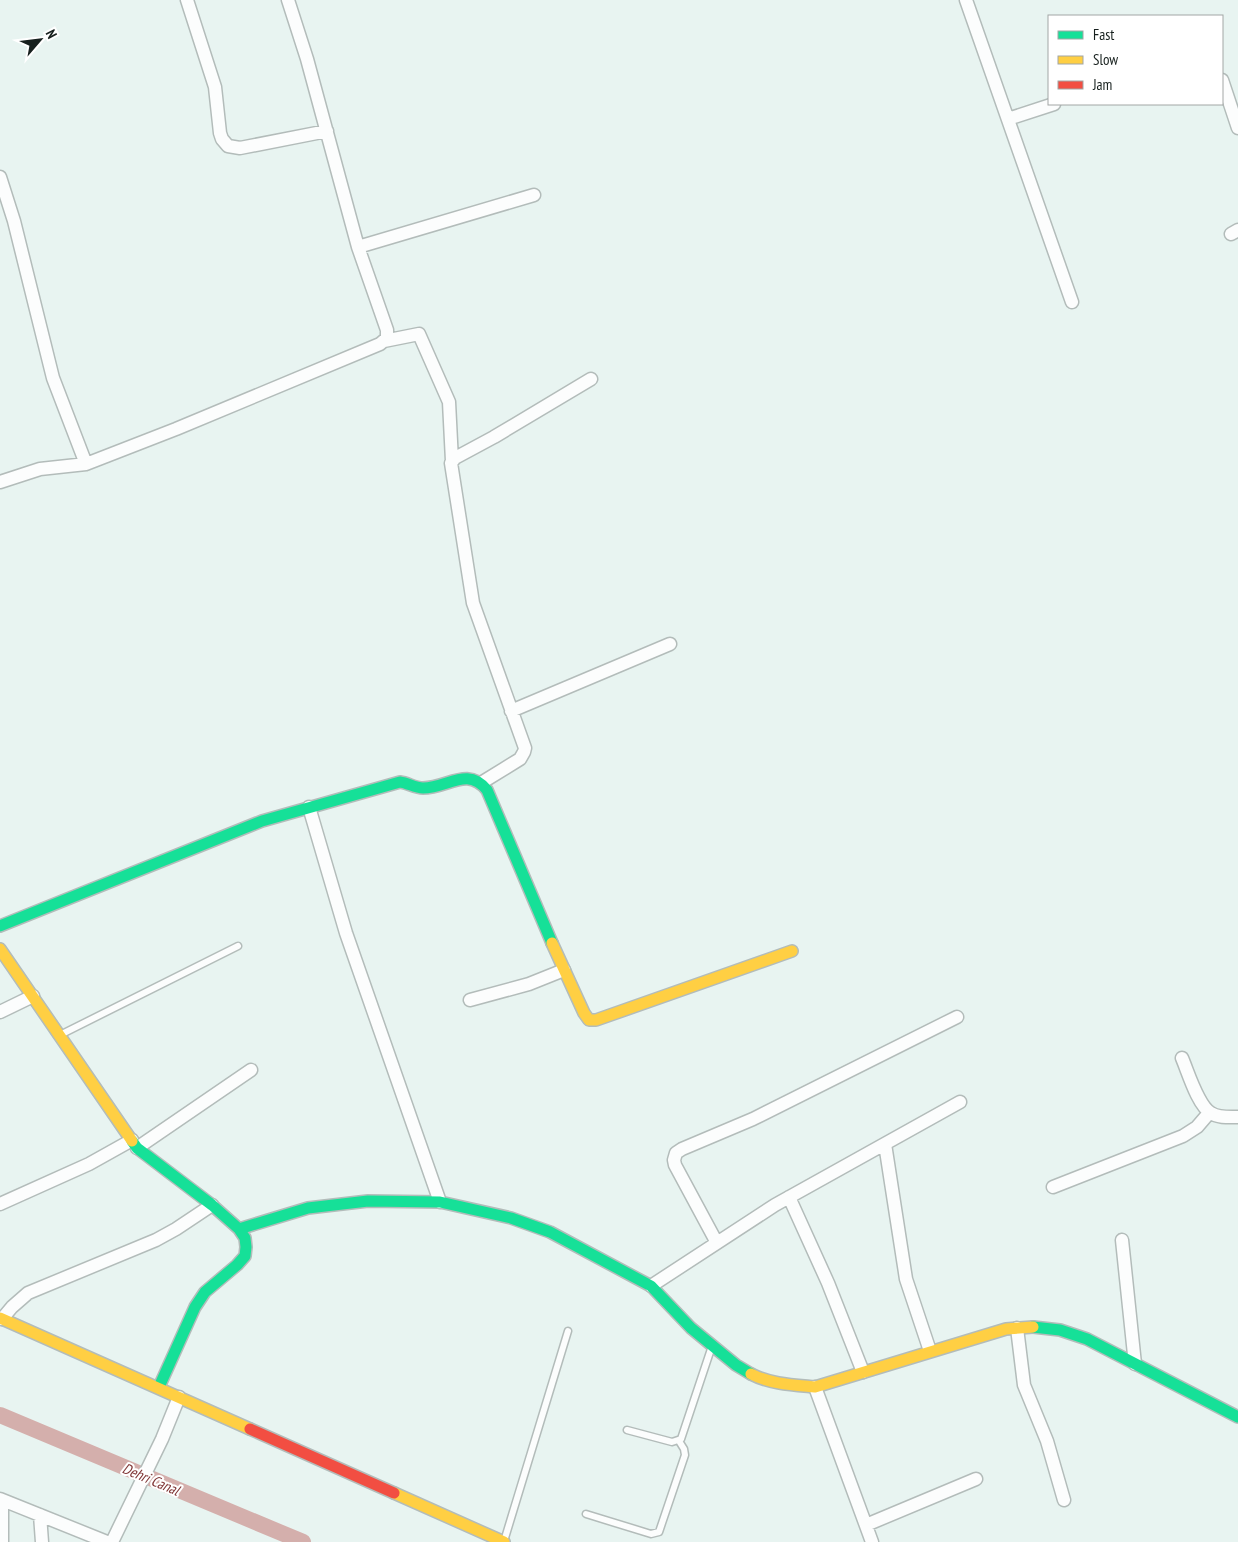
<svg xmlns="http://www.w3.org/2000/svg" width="1238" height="1542" font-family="'PT Sans Narrow',sans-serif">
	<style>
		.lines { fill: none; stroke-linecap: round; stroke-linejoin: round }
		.canal { stroke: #d4afac; stroke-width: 16 }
		.lane-casing { stroke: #b3bcba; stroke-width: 9 }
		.street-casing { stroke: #b3bcba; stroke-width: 15 }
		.fast-casing { stroke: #b3bcba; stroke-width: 14 }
		.slow-casing { stroke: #b3bcba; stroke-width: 14 }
		.jam-casing { stroke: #b3bcba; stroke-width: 14 }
		.lane { stroke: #fcfdfd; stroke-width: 6 }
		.street { stroke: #fcfdfd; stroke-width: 12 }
		.fast { stroke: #16e098; stroke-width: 11 }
		.slow { stroke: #ffcf43; stroke-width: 11 }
		.jam { stroke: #f24e42; stroke-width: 11 }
		.labels { text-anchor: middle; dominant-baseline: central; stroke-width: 4; stroke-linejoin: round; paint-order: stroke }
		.water-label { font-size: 15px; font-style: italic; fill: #803636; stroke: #fff }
	</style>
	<rect width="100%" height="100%" fill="#e8f4f1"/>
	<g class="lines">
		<path class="canal" d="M 0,1415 L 303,1542"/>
		<defs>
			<path id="lane" d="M 60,1035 L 238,946
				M 627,1430 L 672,1442 L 681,1439 L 712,1346
				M 586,1514 L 651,1534 L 659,1532 L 685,1455 L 684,1449 L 679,1441
				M 505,1538 L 568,1331"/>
			<path id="street" d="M 187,0 L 215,87 L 220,133 L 222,139 L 228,146 L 240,148 L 327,131
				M 966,0 L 1072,302
				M 1222,80 L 1238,128
				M 1008,119 L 1054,104
				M 0,177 L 14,221 L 53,378 L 86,464
				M 1231,234 L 1238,230
				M 358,247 L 534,195
				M 384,341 L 419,334 L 449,402 L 452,461
				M 0,482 L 40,469 L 86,464 L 176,429 L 380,344 L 387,338 L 387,330 L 358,247 L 307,59 L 288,0
				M 511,711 L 670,644
				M 481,783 L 520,759 L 524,752 L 525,748 L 473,603 L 451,463 L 455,458 L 494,437 L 591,379
				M 309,807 L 346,933 L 440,1202
				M 470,1000 L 529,984 L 564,970
				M 0,1012 L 33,996
				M 1182,1058 C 1188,1072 1198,1106 1211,1113 C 1218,1118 1230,1117 1238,1117
				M 885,1144 L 906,1279 L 930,1351
				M 137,1148 L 251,1070
				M 1053,1187 L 1183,1136 L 1197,1127 L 1209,1113
				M 789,1197 L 828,1283 L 863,1372
				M 0,1204 L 89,1164 L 132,1140
				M 1122,1240 L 1135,1364
				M 717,1243 L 675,1165 L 674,1160 L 676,1153 L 682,1149 L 753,1119 L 957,1017
				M 651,1286 L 775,1205 L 960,1102
				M 2,1319 L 12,1307 L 28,1293 L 156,1240 L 176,1229 L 212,1205
				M 1017,1328 L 1024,1385 L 1047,1441 L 1064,1500
				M 815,1387 L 872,1542
				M 0,1499 L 107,1542
				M 40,1515 L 42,1542
				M 866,1525 L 976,1479
				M 2,1542 L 2,1500
				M 112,1542 L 162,1439 L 179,1397"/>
			<path id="fast" d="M 0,926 L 262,821 L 400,782 C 408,783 415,788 423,788 C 448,788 467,766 487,790 L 552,943
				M 132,1141 L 137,1148 L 212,1205 L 239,1229 L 245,1238 L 246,1247 L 245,1256 L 237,1265 L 205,1292 L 195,1307 L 159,1387
				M 239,1229 L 308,1208 L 368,1201 L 440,1202 L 511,1218 L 550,1232 L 651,1286 L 691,1328 L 736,1365 L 751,1374
				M 1033,1327 L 1060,1330 L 1087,1339 L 1238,1417"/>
			<path id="slow" d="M 552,943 L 584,1013 L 589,1020 L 596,1020 L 792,951
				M 0,949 L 132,1141
				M 0,1318 L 250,1429
				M 751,1374 C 770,1384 794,1385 815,1387 L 1006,1329 L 1033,1327
				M 394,1493 L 504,1542"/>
			<path id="jam" d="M 250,1429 L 394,1493"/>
		</defs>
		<use href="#lane" class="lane-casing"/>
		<use href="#street" class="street-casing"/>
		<use href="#fast" class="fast-casing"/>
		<use href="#slow" class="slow-casing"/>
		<use href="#jam" class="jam-casing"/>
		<use href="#lane" class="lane"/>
		<use href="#street" class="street"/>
		<use href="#fast" class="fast"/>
		<use href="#slow" class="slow"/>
		<use href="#jam" class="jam"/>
	</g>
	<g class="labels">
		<g class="water-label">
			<text transform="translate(151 1479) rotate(23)">Dehri Canal</text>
		</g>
	</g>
	<rect x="1048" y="15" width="175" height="90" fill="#ffffff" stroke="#a2a6a5"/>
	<rect x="1058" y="31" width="25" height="8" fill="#16e098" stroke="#a2a6a5"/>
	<text x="1093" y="40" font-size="15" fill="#17201e">Fast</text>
	<rect x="1058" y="56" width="25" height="8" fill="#ffcf43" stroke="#a2a6a5"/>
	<text x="1093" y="65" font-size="15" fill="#17201e">Slow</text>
	<rect x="1058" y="81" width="25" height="8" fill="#f24e42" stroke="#a2a6a5"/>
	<text x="1093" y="90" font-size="15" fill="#17201e">Jam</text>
	<g transform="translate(40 40) rotate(62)" stroke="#ffffff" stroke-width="4" paint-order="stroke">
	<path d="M0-4L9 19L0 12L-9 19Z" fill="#17201e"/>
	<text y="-8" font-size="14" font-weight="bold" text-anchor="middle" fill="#17201e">N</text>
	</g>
</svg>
